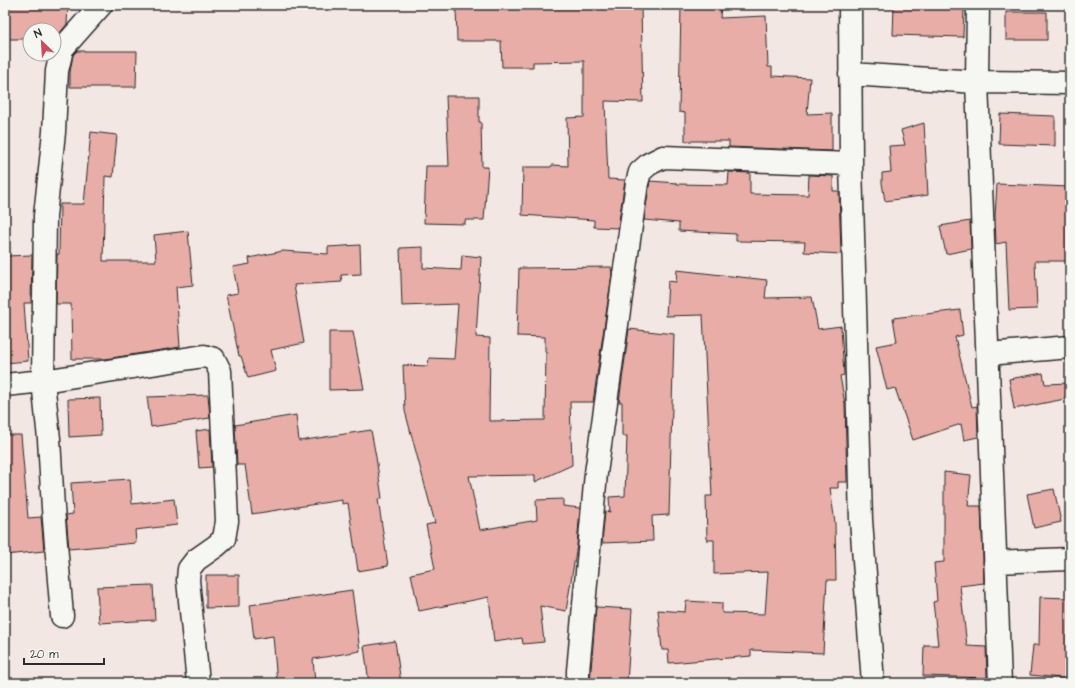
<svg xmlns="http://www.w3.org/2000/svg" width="1075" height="688" font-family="'Architects Daughter',sans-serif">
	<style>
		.building { fill: #e8ada6; stroke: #2b2b2b }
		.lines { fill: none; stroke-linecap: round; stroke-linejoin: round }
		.minor-casing { stroke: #2b2b2b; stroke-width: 25 }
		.minor { stroke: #f6f6f2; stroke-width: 22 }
	</style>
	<rect width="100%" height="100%" fill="#f3e7e3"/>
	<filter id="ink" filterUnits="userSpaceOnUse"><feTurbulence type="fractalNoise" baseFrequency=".025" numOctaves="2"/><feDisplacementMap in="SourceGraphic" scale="8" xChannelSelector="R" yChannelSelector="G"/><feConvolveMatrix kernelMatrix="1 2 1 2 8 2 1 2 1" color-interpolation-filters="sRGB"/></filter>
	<g filter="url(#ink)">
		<path class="building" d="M 5,5 L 68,5 L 67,24 L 55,39 L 54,30 L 30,30 L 30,39 L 5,39 Z
			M 456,5 L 599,5 L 599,6 L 641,6 L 643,102 L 605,101 L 608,179 L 625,180 L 618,228 L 594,227 L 594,220 L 522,215 L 523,167 L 551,167 L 552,165 L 568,166 L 567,118 L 584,117 L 584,61 L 533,62 L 533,67 L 502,67 L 501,41 L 457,41 Z
			M 681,5 L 721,5 L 720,18 L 766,16 L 768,67 L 772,67 L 772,76 L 810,78 L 807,114 L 832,113 L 832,151 L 729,147 L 729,141 L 685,141 L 685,113 L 679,112 Z
			M 894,6 L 964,8 L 963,37 L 893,35 Z
			M 1006,12 L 1047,12 L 1047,40 L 1006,40 Z
			M 77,51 L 137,51 L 136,87 L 70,87 L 70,72 L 73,55 Z
			M 446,96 L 479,96 L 479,122 L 481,122 L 482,167 L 488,167 L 484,220 L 465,220 L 465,224 L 424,223 L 426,166 L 449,166 Z
			M 1000,114 L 1055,116 L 1055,146 L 999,144 Z
			M 924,123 L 928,195 L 885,201 L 882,183 L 882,173 L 891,172 L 889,146 L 905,145 L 901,130 Z
			M 91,132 L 117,135 L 113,177 L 105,176 L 103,261 L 156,261 L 154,235 L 188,231 L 193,285 L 176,287 L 180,347 L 105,359 L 72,359 L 71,304 L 56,304 L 57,254 L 59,254 L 60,204 L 84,204 Z
			M 729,172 L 750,173 L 750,194 L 808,195 L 809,175 L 833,176 L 833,191 L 839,191 L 841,254 L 804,252 L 805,242 L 736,241 L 736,234 L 679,231 L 679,223 L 644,220 L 650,181 L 677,183 L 677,184 L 728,185 Z
			M 997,184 L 1070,187 L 1070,216 L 1067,216 L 1067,261 L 1035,261 L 1037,309 L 1009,310 L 1006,242 L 996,244 L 995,216 Z
			M 970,221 L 971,249 L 946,254 L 940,226 Z
			M 360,245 L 361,274 L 341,275 L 342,282 L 294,285 L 304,343 L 271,350 L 276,371 L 248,378 L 241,356 L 239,356 L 226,295 L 238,293 L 233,267 L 250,264 L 249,258 L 283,251 L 328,254 L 328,247 Z
			M 423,247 L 423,268 L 461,270 L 462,255 L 481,257 L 476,337 L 490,338 L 489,421 L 545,420 L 546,352 L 545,352 L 545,337 L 517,336 L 519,268 L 611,267 L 612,274 L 593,402 L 570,402 L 572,465 L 535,482 L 535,475 L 469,476 L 480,530 L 537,520 L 536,500 L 563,499 L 563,506 L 580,508 L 577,545 L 566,611 L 540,606 L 544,642 L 523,644 L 522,638 L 494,642 L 489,597 L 419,611 L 411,574 L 435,569 L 426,525 L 435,523 L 405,411 L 403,365 L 428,366 L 429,358 L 454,359 L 458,304 L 402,306 L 400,248 Z
			M 32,255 L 31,303 L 24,303 L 28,361 L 5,363 L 5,256 Z
			M 677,270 L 767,280 L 765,298 L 812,297 L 818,329 L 841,326 L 844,375 L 840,376 L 845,404 L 847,482 L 838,482 L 838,488 L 830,488 L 835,523 L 836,580 L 827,580 L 823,653 L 751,650 L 751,656 L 669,663 L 668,650 L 662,650 L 658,610 L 685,612 L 686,601 L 722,603 L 722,613 L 765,614 L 768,572 L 714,574 L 714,540 L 707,540 L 706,496 L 712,496 L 703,315 L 666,316 L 668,281 L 676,282 Z
			M 960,310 L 963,335 L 955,337 L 972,407 L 977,406 L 978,437 L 964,440 L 961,424 L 913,440 L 895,388 L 887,390 L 876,346 L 897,342 L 893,318 Z
			M 629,329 L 674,334 L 669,515 L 652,516 L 653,541 L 602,543 L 605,511 L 610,512 L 609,497 L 625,496 L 627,436 L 622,436 L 622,402 L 619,402 Z
			M 329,332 L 353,332 L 364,389 L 329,390 Z
			M 1043,373 L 1045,384 L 1070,383 L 1070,398 L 1014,409 L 1009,379 Z
			M 208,395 L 210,418 L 151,427 L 147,397 Z
			M 100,398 L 101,435 L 69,437 L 68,399 Z
			M 296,415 L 299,441 L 371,430 L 376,457 L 382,498 L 378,499 L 388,566 L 358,571 L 348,503 L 342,504 L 342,500 L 252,514 L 245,465 L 237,465 L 235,425 Z
			M 210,429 L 212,467 L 199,468 L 196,431 Z
			M 5,435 L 21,435 L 28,518 L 41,517 L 44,551 L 5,555 Z
			M 944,472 L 971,475 L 968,506 L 981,506 L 984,583 L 960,586 L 967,646 L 986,647 L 987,678 L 923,676 L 924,645 L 938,645 L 933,602 L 937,601 L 934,563 L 944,562 Z
			M 130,479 L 132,504 L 174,499 L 177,525 L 135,530 L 136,543 L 69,549 L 66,515 L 73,514 L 71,483 Z
			M 1054,489 L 1061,522 L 1034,528 L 1027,494 Z
			M 206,575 L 239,575 L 239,607 L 206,608 Z
			M 153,585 L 155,620 L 99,623 L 97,587 Z
			M 352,590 L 360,651 L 313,659 L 315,683 L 277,683 L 273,636 L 254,639 L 250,605 Z
			M 1040,597 L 1070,598 L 1070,679 L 1030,675 L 1033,645 L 1039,645 Z
			M 596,607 L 632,609 L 627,683 L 590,683 Z
			M 395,641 L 401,683 L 369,683 L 364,646 Z"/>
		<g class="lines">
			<defs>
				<path id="minor" d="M 850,5 L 851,164 L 861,520 L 873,683
					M 978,5 L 977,82 L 1000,683
					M 850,74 L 977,82 L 1070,83
					M 988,354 L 1070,347
					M 5,385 L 43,381 L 204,356 L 214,359 L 220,371 L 227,521 L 224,539 L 216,546 L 196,560 L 189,569 L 188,580 L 198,683
					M 995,562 L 1070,559
					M 62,616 L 53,508 L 49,439 L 43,381 L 45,216 L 54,132 L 57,71 L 62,49 L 101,5
					M 578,683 L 578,671 L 596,473 L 637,183 L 640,172 L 649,164 L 663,157 L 851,164"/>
			</defs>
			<use href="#minor" class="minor-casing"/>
			<use href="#minor" class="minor"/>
		</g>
	</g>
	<rect width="1075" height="688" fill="none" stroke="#f6f6f2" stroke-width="20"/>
	<rect x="10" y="10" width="1055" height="668" fill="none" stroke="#2b2b2b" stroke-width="1.5" filter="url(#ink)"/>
	<g transform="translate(42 42) rotate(335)"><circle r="19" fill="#f6f6f2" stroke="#a5a5a2"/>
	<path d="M0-3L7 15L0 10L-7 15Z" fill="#d1495b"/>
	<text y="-6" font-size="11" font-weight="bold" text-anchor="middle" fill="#2b2b2b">N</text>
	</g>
	<path d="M24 658v6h80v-6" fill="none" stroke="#2b2b2b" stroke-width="2"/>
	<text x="30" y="658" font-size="12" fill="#2b2b2b" stroke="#f6f6f2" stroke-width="3" paint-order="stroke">20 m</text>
</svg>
